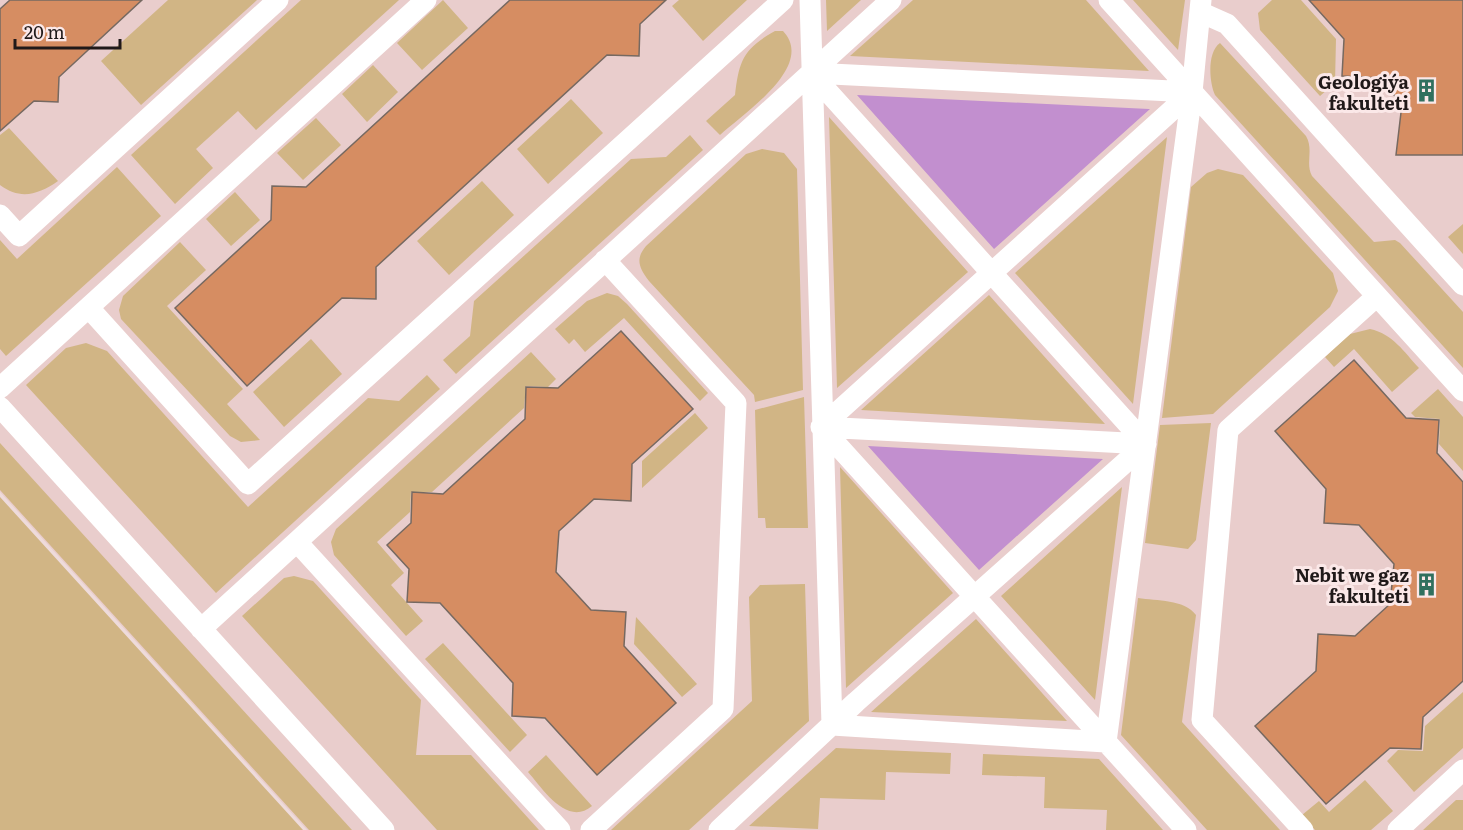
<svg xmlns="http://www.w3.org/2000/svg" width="1463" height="830" font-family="Literata,serif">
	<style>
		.built { fill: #e9cdcc }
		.green { fill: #d1b585 }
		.water { fill: #c28fcf }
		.building { fill: #d68d62; stroke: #766961; stroke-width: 1.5 }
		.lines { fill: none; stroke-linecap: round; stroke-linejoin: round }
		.service { stroke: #fff; stroke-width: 21 }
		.labels { text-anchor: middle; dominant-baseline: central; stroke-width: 6; stroke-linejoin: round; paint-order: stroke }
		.poi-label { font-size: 18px; font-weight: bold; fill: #201919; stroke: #fbe8e8; text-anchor: end }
	</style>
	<rect width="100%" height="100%" fill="#eedbdb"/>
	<path class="built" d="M 0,0 L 1463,0 L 1463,830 L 307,830 L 0,492 Z"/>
	<path class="green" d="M 168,0 L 257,0 L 141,105 L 101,61 Z
		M 301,0 L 399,0 L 256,130 L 238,111 L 196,149 L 213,168 L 175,204 L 131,155 Z
		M 443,0 L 468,28 L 422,70 L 397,43 Z
		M 679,0 L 747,0 L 703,41 L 672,6 Z
		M 826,0 L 861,0 L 827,31 Z
		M 913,0 L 1086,0 L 1149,71 L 850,56 Z
		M 1133,0 L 1185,0 L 1178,50 Z
		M 1272,0 L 1301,0 L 1336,39 L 1335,83 L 1320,96 L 1260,30 L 1258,13 Z
		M 775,31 L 783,31 C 816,66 744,113 720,135 L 706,121 L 735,95 C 739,61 743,49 775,31 Z
		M 1220,43 L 1306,136 C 1314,150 1305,163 1312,176 L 1374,242 L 1395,240 L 1400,243 L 1463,312 L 1463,368 L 1215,95 C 1209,82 1207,52 1220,43 Z
		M 373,65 L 398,92 L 367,122 L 342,94 Z
		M 571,99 L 603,133 L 548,184 L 517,149 Z
		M 829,117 L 968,272 L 837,388 Z
		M 316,118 L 341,145 L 303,180 L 277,153 Z
		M 9,128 L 58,181 C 38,195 20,200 0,185 L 0,135 Z
		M 690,135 L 703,150 L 456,374 L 443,360 L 470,336 L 474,301 L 631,159 L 666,157 Z
		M 1167,137 L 1133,404 L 1015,273 Z
		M 762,149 L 784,153 L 797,169 L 803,390 L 755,402 L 754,395 L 649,281 C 639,268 635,259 646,246 L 746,154 Z
		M 117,167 L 161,216 L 6,356 L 0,349 L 0,240 L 17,259 Z
		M 1218,169 L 1243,175 L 1333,273 L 1338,291 L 1330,307 L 1213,414 L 1162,418 L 1191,187 L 1207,173 Z
		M 482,181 L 514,215 L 449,275 L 417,241 Z
		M 235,192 L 260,220 L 231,246 L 206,219 Z
		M 1463,224 L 1463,254 L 1448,237 Z
		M 180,242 L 206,270 L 167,306 L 243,389 L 227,404 L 260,440 L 241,442 L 230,436 L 121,319 L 119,310 L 123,296 Z
		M 607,293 L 618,296 L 627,304 L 708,393 L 700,401 L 624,318 L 585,352 L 574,339 L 569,344 L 555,329 L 587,301 Z
		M 989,295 L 1105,424 L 861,410 Z
		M 1370,329 C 1393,334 1404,352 1419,368 L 1392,392 L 1354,349 L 1334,367 L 1325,357 L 1350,334 Z
		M 311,339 L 342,374 L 284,427 L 253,392 Z
		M 86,343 L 107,351 L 248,507 L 368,398 L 399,401 L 427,375 L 440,389 L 216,593 L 26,385 L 66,348 Z
		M 531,352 L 556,379 L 548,387 L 526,386 L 524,408 L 432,492 L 411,492 L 410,512 L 377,542 L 404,573 L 391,585 L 423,621 L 406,636 L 334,555 L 331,542 L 336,529 Z
		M 1438,389 L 1463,417 L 1463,471 L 1439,444 L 1440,419 L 1415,417 L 1411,413 Z
		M 804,397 L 808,528 L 766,528 L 765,518 L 758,518 L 755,410 Z
		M 695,413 L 708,428 L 642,488 L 642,461 Z
		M 1211,423 L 1196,540 L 1188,549 L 1145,543 L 1160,425 Z
		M 0,443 L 352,830 L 309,830 L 0,490 Z
		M 840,467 L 953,593 L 846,688 Z
		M 1122,487 L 1095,700 L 1001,596 Z
		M 0,497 L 303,830 L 0,830 Z
		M 294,576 L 313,581 L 421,700 L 416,755 L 471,755 L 539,830 L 437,830 L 242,616 L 284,578 Z
		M 805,584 L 809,721 L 689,830 L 611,830 L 752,701 L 749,597 L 760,585 Z
		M 1138,598 C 1157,601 1184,599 1196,615 L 1182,722 L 1280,830 L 1207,830 L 1121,735 Z
		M 636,617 L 697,684 L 682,697 L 634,644 Z
		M 976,619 L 1067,721 L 871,712 Z
		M 443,643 L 527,735 L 510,752 L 425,659 Z
		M 1463,692 L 1463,748 L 1414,792 L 1387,761 L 1398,750 L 1423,751 L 1425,726 Z
		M 836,748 L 951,753 L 950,774 L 886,772 L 885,800 L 820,798 L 818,829 L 749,826 Z
		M 983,754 L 1099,759 L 1163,830 L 1106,830 L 1107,810 L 1044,808 L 1045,777 L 982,775 Z
		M 546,755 L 592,806 C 567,827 543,789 528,772 Z
		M 1365,780 L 1393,811 L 1371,830 L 1315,830 L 1302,815 L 1319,801 L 1329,812 Z
		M 1456,800 L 1463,800 L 1463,830 L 1423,830 Z"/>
	<path class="water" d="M 857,95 L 1149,109 L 1150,109 L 994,249 Z
		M 868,446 L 1103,459 L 979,570 Z"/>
	<path class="building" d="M 10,0 L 142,0 L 59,77 L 58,102 L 34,101 L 0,131 L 0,9 Z
		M 510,0 L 666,0 L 640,24 L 639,56 L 607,55 L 376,267 L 376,299 L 342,298 L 247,386 L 175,308 L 271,220 L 272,186 L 306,187 Z
		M 1309,0 L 1463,0 L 1463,155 L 1396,155 L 1402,104 L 1379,78 L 1342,76 L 1344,39 Z
		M 621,331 L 693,409 L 632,464 L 631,501 L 594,499 L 559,531 L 556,572 L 591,610 L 626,612 L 624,646 L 676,703 L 597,775 L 545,718 L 512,716 L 513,683 L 440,603 L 407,602 L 409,569 L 387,545 L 411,523 L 412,492 L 443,494 L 525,419 L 526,387 L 558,388 Z
		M 1354,360 L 1406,418 L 1439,420 L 1437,453 L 1463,482 L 1463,681 L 1423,717 L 1421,749 L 1390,748 L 1326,804 L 1255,726 L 1316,671 L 1318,634 L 1355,636 L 1390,604 L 1394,564 L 1359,525 L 1324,523 L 1326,489 L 1275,431 Z"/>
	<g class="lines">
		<path class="service" d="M 810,0 L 832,725 L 1106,742 L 1192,92 L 1201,0
			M 1109,0 L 1463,391
			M 1200,12 L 1227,24 L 1463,285
			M 811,73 L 1146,444
			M 811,73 L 1192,92
			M 0,215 L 19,236 L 278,0
			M 89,308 L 248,484 L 783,0
			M 0,388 L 426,0
			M 0,407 L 384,830
			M 821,427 L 1186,830
			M 821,427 L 1192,92
			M 821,427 L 1146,444
			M 297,542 L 560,830
			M 201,629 L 891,0
			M 591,830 L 723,709 L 736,403 L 605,260
			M 719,830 L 856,702 L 1146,444
			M 1303,830 L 1202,720 L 1228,430 L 1377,296
			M 1398,830 L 1463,770"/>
	</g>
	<defs>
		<symbol id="building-bare" viewBox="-9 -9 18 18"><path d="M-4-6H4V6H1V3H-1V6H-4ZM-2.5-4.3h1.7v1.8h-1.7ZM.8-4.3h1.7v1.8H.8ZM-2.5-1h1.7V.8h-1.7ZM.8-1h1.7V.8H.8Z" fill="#30705e" stroke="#fbe8e8" stroke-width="2.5" paint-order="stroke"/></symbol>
	</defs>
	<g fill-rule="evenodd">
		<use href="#building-bare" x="1410" y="74" width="33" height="33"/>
		<use href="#building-bare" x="1410" y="568" width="33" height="33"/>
	</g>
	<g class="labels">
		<g class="poi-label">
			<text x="1409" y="81">Geologiýa<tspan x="1409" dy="21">fakulteti</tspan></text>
			<text x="1409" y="574">Nebit we gaz<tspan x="1409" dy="21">fakulteti</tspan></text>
		</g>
	</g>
	<path d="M15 39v9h105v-9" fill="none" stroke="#201919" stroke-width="3"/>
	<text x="24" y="39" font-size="18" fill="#201919" stroke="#fbe8e8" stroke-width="4.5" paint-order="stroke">20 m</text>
</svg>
